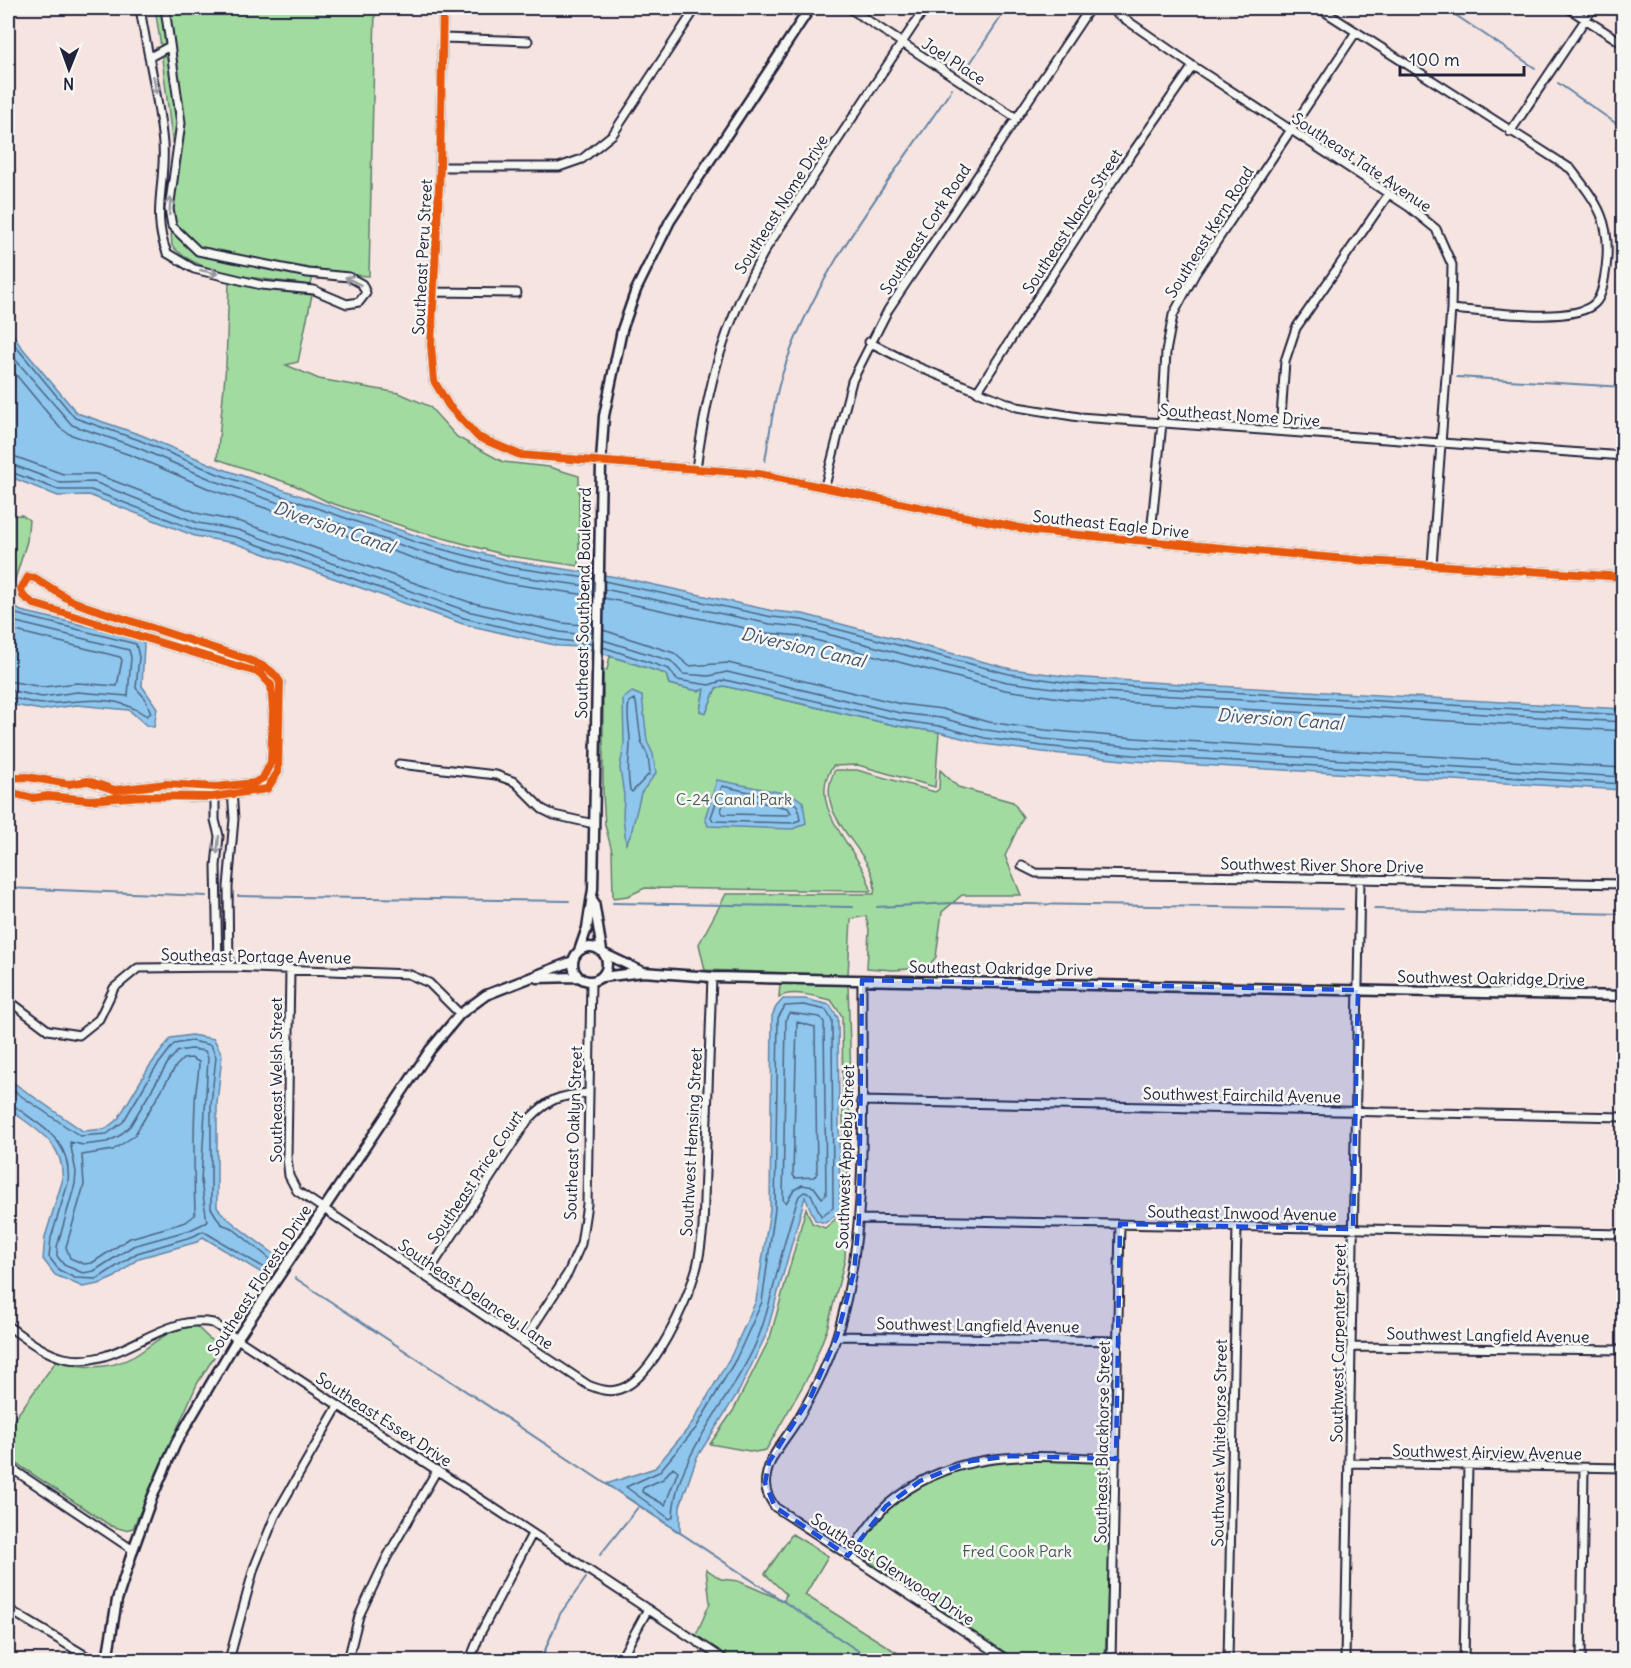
<svg xmlns="http://www.w3.org/2000/svg" width="1631" height="1668" font-family="Delius,sans-serif">
	<style>
		.green { fill: #a2dba0; stroke: #627e6e; stroke-width: 1.5 }
		.water { fill: #8ec6ed; stroke: #6384a6; stroke-width: 1.5 }
		.lines { fill: none; stroke-linecap: round; stroke-linejoin: round }
		.shore { stroke: #4d6482; stroke-width: 1.5 }
		.stream { stroke: #6384a6; stroke-width: 2 }
		.minor-casing { stroke: #22223b; stroke-width: 11 }
		.tertiary-casing { stroke: #22223b; stroke-width: 13 }
		.minor { stroke: #f6f6f2; stroke-width: 7 }
		.tertiary { stroke: #f6f6f2; stroke-width: 8 }
		.cycleway-casing { stroke: #f6f6f2; stroke-width: 11 }
		.cycleway { stroke: #e8590c; stroke-width: 8 }
		.oneway { stroke: #9797a0 }
		.marked { fill: #1d4ed8; fill-opacity: 0.2; stroke: #1d4ed8; stroke-width: 4.5; stroke-dasharray: 12 8; stroke-linejoin: round }
		.labels { text-anchor: middle; dominant-baseline: central; stroke-width: 5; stroke-linejoin: round; paint-order: stroke }
		.street-label { font-size: 16px; fill: #22223b; stroke: #f6f6f2 }
		.park-label { font-size: 16px; fill: #485a59; stroke: #f6f6f2 }
		.water-label { font-size: 18px; font-style: italic; fill: #425370; stroke: #f6f6f2 }
	</style>
	<rect width="100%" height="100%" fill="#f6e4e0"/>
	<filter id="ink" filterUnits="userSpaceOnUse"><feTurbulence type="fractalNoise" baseFrequency=".0167" numOctaves="2"/><feDisplacementMap in="SourceGraphic" scale="12" xChannelSelector="R" yChannelSelector="G"/><feConvolveMatrix kernelMatrix="1 2 1 2 8 2 1 2 1" color-interpolation-filters="sRGB"/></filter>
	<g filter="url(#ink)">
		<path class="green" d="M 155,8 L 375,8 L 369,276 L 322,273 L 322,270 L 315,268 L 311,285 C 268,278 203,279 172,246 L 171,231 L 177,229 L 175,221 L 172,221 L 173,147 L 162,58 L 174,48 L 169,40 L 161,47 Z
			M 229,282 L 261,289 L 312,295 L 298,362 L 286,365 L 319,379 L 399,393 L 429,406 L 457,437 L 503,462 L 549,467 L 579,476 L 579,566 L 509,556 L 421,532 L 328,502 L 294,485 L 217,459 L 226,365 Z
			M 22,515 L 29,520 L 27,541 L 8,602 L 8,516 Z
			M 610,656 L 666,674 L 669,684 L 698,691 L 704,689 L 700,711 L 706,713 L 716,688 L 724,686 L 898,726 L 939,732 L 935,787 L 858,765 L 833,766 C 803,808 864,852 871,891 L 645,888 L 628,896 L 613,898 L 612,851 L 605,825 L 603,794 L 603,671 L 607,670 Z
			M 835,770 L 857,770 L 935,792 L 939,789 L 940,770 L 958,787 L 1013,802 L 1023,817 L 1005,856 L 1021,895 L 962,895 L 942,912 L 936,957 L 927,968 L 893,970 L 867,968 L 869,930 L 866,916 L 851,919 L 848,975 L 705,970 L 699,944 L 726,894 L 874,894 C 882,853 808,819 835,770 Z
			M 780,984 L 848,985 L 851,1078 L 845,1259 L 827,1329 L 810,1373 L 766,1450 L 755,1452 L 710,1444 L 733,1411 L 770,1338 L 806,1208 L 812,1223 L 825,1228 L 844,1212 L 842,1016 L 831,1000 C 816,997 793,989 779,997 Z
			M 195,1325 L 214,1343 L 214,1357 L 197,1384 L 133,1528 L 125,1530 L 111,1526 L 8,1458 L 8,1428 L 56,1361 C 88,1370 118,1370 145,1349 C 161,1337 175,1328 195,1325 Z
			M 1011,1459 L 1113,1461 L 1105,1660 L 1015,1660 L 854,1551 C 866,1537 877,1522 889,1508 C 921,1474 968,1466 1011,1459 Z
			M 792,1534 L 828,1556 L 805,1595 L 909,1660 L 733,1660 L 696,1635 L 710,1603 L 706,1569 L 721,1579 L 738,1581 L 784,1601 L 786,1594 L 765,1574 Z"/>
		<path class="water" d="M 8,326 L 19,344 L 77,413 L 141,435 L 220,468 L 420,537 L 511,561 L 623,578 L 773,611 L 803,614 L 1011,669 L 1071,677 L 1149,682 L 1623,709 L 1623,790 L 1133,761 L 1042,752 L 984,744 L 939,732 L 898,726 L 724,686 L 716,688 L 706,713 L 700,711 L 704,689 L 698,691 L 669,684 L 666,674 L 583,647 L 559,646 L 463,624 L 234,543 L 195,536 L 89,495 L 58,496 L 8,476 Z
			M 12,605 L 21,611 L 139,638 L 144,644 L 142,686 L 157,708 L 154,727 L 146,725 L 129,710 L 77,705 L 42,710 L 8,704 L 8,608 Z
			M 632,692 L 642,696 L 647,741 L 653,754 L 656,773 L 641,793 L 631,834 L 626,844 L 623,816 L 624,796 L 620,768 L 624,743 L 623,699 Z
			M 717,780 L 793,795 L 803,802 L 806,823 L 793,829 L 708,826 L 705,818 Z
			M 783,999 L 805,999 L 830,1005 L 838,1018 L 840,1212 L 825,1223 L 815,1220 L 805,1197 L 766,1335 L 739,1391 L 697,1457 L 680,1506 L 680,1533 L 606,1484 L 655,1468 L 691,1425 L 731,1356 L 756,1301 L 770,1209 L 772,1016 L 776,1007 Z
			M 191,1035 L 214,1039 L 222,1055 L 217,1104 L 217,1207 C 222,1218 266,1247 279,1258 L 268,1275 L 265,1275 L 203,1237 L 197,1242 L 139,1258 L 115,1277 L 99,1284 L 83,1287 L 55,1275 L 43,1259 L 45,1237 L 62,1182 C 66,1142 35,1130 8,1108 L 8,1079 L 83,1131 L 105,1129 L 118,1119 L 149,1067 L 171,1038 Z"/>
		<g class="lines">
			<path class="shore" d="M 8,337 L 75,418 L 139,440 L 218,474 L 418,543 L 510,567 L 593,579
				M 8,351 L 72,425 L 136,447 L 215,481 L 415,550 L 508,575 L 593,587
				M 8,365 L 60,428 L 69,434 L 133,456 L 212,490 L 413,558 L 506,583 L 593,596
				M 8,454 L 63,474 L 96,474 L 200,514 L 241,522 L 469,602 L 562,623 L 592,626
				M 8,463 L 61,483 L 94,482 L 198,523 L 238,530 L 467,611 L 560,632 L 592,636
				M 8,471 L 59,490 L 91,490 L 196,530 L 236,537 L 464,618 L 559,640 L 592,644
				M 604,581 L 772,617 L 802,620 L 1009,674 L 1070,683 L 1624,715
				M 604,589 L 770,624 L 801,627 L 1007,682 L 1069,690 L 1624,722
				M 604,598 L 768,633 L 800,636 L 1005,690 L 1067,699 L 1624,731
				M 8,612 L 136,644 L 139,657 L 136,688 L 145,698 L 151,713 L 147,716 C 112,692 83,702 44,704 C 32,704 20,698 8,698
				M 8,620 L 129,650 L 131,657 L 128,696 L 77,692 L 42,697 L 8,690
				M 8,629 L 120,657 L 122,660 L 117,686 L 77,683 L 43,687 L 8,681
				M 603,630 L 674,653 L 689,666 L 728,663 L 901,704 L 942,709 L 988,722 L 1045,730 L 1135,738 L 1624,768
				M 603,640 L 671,661 L 683,674 L 709,676 L 727,672 L 900,713 L 941,718 L 987,730 L 1044,739 L 1134,747 L 1624,777
				M 603,647 L 669,669 L 677,680 L 709,685 L 725,680 L 898,720 L 939,726 L 985,738 L 1043,746 L 1133,755 L 1624,784
				M 634,699 L 636,702 L 641,741 L 648,756 L 650,773 L 632,792 L 630,790 C 626,769 630,760 630,741 C 630,728 626,716 629,702 Z
				M 722,786 L 791,801 L 798,806 L 800,820 L 792,823 L 713,821 L 711,817 Z
				M 727,795 L 788,808 L 791,813 L 788,815 L 723,814 L 721,810 Z
				M 804,1005 L 826,1010 L 832,1020 L 833,1208 L 821,1216 L 811,1194 L 804,1192 L 799,1196 C 782,1241 776,1288 760,1333 C 738,1394 675,1452 673,1517 L 670,1519 L 626,1487 L 659,1472 L 696,1428 L 736,1359 L 762,1302 L 775,1209 L 778,1018 L 785,1006 Z
				M 789,1013 L 820,1017 L 824,1022 L 826,1195 L 822,1198 L 814,1187 L 802,1185 L 794,1190 L 786,1203 L 783,1200 L 786,1019 Z
				M 797,1022 L 815,1027 L 817,1174 L 814,1177 L 795,1178 L 793,1175 Z
				M 191,1049 L 205,1051 L 208,1058 L 201,1181 L 207,1222 L 190,1230 L 133,1246 L 94,1271 L 83,1273 L 64,1265 L 57,1256 L 57,1247 L 75,1184 L 76,1172 L 70,1142 L 83,1145 L 107,1142 L 119,1136 L 130,1126 L 169,1061 L 178,1051 Z
				M 191,1058 L 199,1062 C 199,1076 195,1090 195,1104 C 193,1141 194,1178 195,1215 L 186,1222 L 130,1238 L 92,1263 L 84,1264 L 70,1258 L 66,1247 L 84,1185 L 82,1155 L 113,1150 L 134,1136 L 176,1066 L 183,1059 Z
				M 8,1087 L 80,1136 L 107,1134 L 123,1122 L 154,1070 L 174,1044 L 191,1041 L 211,1045 L 216,1057 L 211,1104 L 211,1208 L 221,1224 L 232,1228 L 269,1258 L 267,1266 L 263,1267 L 203,1231 L 194,1236 L 137,1253 L 97,1279 L 75,1278 L 59,1270 L 49,1257 L 51,1238 L 68,1183 C 72,1140 43,1128 13,1105 L 8,1104
				M 673,1467 L 678,1471 L 665,1505 L 642,1492 L 643,1488 L 663,1479 Z"/>
			<path class="stream" d="M 1445,8 L 1535,68
				M 965,71 L 1007,8
				M 1558,83 L 1624,129
				M 1457,377 L 1624,387
				M 765,461 C 770,433 773,402 782,375 C 814,273 892,178 952,89
				M 8,888 L 206,896
				M 238,896 L 569,901
				M 613,903 L 853,907
				M 877,907 L 952,903 L 1343,909
				M 1374,909 L 1624,914
				M 295,1278 L 612,1488
				M 617,1491 L 872,1660
				M 600,1555 L 639,1506
				M 541,1660 L 560,1614 L 586,1578"/>
			<defs>
				<path id="minor" d="M 140,8 C 147,53 159,97 163,144 C 166,182 151,216 167,253 L 194,269 L 261,285 L 314,290 L 347,304 L 359,302 L 366,293 L 362,284 L 349,277 L 308,273 L 198,251 L 172,226 L 169,209 L 181,123 L 165,8
					M 443,8 L 440,167 L 431,345 L 434,381 L 449,406 L 478,437 L 520,455 L 759,474 L 1035,531 L 1368,561 L 1624,577
					M 849,8 L 1015,117
					M 1109,8 L 1193,66 L 1409,207 L 1436,229 L 1452,265 L 1451,309 L 1432,565
					M 1319,8 L 1571,169 C 1598,204 1612,222 1606,268 C 1604,279 1603,295 1595,303 C 1575,325 1482,311 1451,309
					M 1568,8 L 1624,44
					M 443,38 L 528,41
					M 150,57 L 168,47
					M 1510,132 L 1593,8
					M 440,167 L 559,167 L 582,159 L 613,134 L 696,8
					M 436,292 L 517,293
					M 869,342 L 918,367 L 1017,407 L 1079,417 L 1624,456
					M 977,392 L 1112,182 L 1193,66
					M 1280,431 L 1285,361 L 1296,328 L 1388,195
					M 696,469 C 708,383 724,322 767,247 L 925,8
					M 825,486 L 852,381 L 888,310 L 1090,8
					M 1150,543 L 1162,423 L 1166,352 L 1173,315 L 1195,274 L 1356,32
					M 399,764 L 496,775 L 515,782 L 542,809 L 554,815 L 594,824
					M 8,778 L 27,777 L 69,784 L 88,781 L 115,790 L 166,784 L 216,787 L 254,783 L 263,778 L 271,762 L 273,711 L 271,685 L 260,673 L 34,604 L 23,596 L 21,589 L 28,577 L 35,578 L 70,600 L 85,606 L 244,658 C 259,664 272,668 280,682 L 278,772 L 267,789 L 212,797 L 142,796 L 90,800 L 48,796 L 33,798 L 8,792
					M 215,793 L 215,820 L 219,836 L 216,866 L 218,967
					M 1022,866 L 1036,873 L 1624,884
					M 229,967 L 228,887 L 234,819 L 232,790
					M 290,970 L 287,1157 L 289,1176 L 297,1191 L 588,1385 C 598,1389 609,1393 620,1389 C 653,1379 687,1301 696,1270 C 700,1257 701,1242 703,1228 L 712,977
					M 862,980 C 861,1094 871,1223 838,1332 C 829,1363 814,1392 798,1419 C 787,1438 769,1455 766,1478 C 764,1490 769,1498 775,1507 L 1008,1660
					M 8,1000 L 48,1030 L 79,1035 L 99,1019 L 114,988 L 138,968 L 229,967 L 408,974 L 429,983 L 460,1014
					M 861,1101 L 1624,1117
					M 859,1219 L 1624,1234
					M 426,1276 L 528,1120 C 550,1098 558,1096 588,1093
					M 8,1326 C 25,1338 43,1353 64,1358 C 118,1371 158,1313 213,1323 L 725,1660
					M 837,1336 L 1118,1341
					M 523,1342 L 568,1273 L 581,1244 L 587,1204 L 591,981
					M 1351,1347 L 1624,1350
					M 1350,1463 L 1624,1468
					M 8,1466 L 133,1550
					M 848,1556 C 860,1539 872,1519 887,1505 C 956,1446 1032,1456 1116,1459
					M 8,1609 L 93,1660
					M 229,1660 L 254,1568 L 275,1516 L 338,1406
					M 348,1660 L 359,1616 L 387,1557 L 437,1470
					M 470,1660 L 480,1634 L 532,1534
					M 620,1660 L 648,1609
					M 1111,1660 L 1120,1224
					M 1228,1660 L 1237,1226
					M 1345,1660 L 1360,879
					M 1464,1660 L 1468,1465
					M 1581,1660 L 1584,1468"/>
				<path id="tertiary" d="M 594,902 L 602,951
					M573 964a17 17 0 1 1 34 0a17 17 0 1 1-34 0Z
					M 579,951 L 587,928 L 593,889 L 601,462 L 604,416 L 622,330 L 636,290 L 670,221 L 810,8
					M 605,954 L 643,972
					M 602,977 L 643,972 L 712,977 L 1624,996
					M 537,978 L 578,977
					M 107,1660 L 117,1600 L 133,1550 L 151,1500 L 176,1443 L 237,1339 L 323,1210 L 430,1050 L 460,1014 L 486,995 L 573,961"/>
			</defs>
			<use href="#minor" class="minor-casing"/>
			<use href="#tertiary" class="tertiary-casing"/>
			<use href="#minor" class="minor"/>
			<use href="#tertiary" class="tertiary"/>
			<defs>
				<path id="cycleway" d="M 443,8 L 440,167 L 431,345 L 434,381 L 449,406 L 478,437 L 520,455 L 759,474 L 1035,531 L 1368,561 L 1624,577
					M 8,778 L 27,777 L 69,784 L 88,781 L 115,790 L 166,784 L 216,787 L 254,783 L 263,778 L 271,762 L 273,711 L 271,685 L 260,673 L 34,604 L 23,596 L 21,589 L 28,577 L 35,578 L 70,600 L 85,606 L 244,658 C 259,664 272,668 280,682 L 278,772 L 267,789 L 212,797 L 142,796 L 90,800 L 48,796 L 33,798 L 8,792"/>
			</defs>
			<use href="#cycleway" class="cycleway-casing"/>
			<use href="#cycleway" class="cycleway"/>
		</g>
		<defs><path id="oneway-shaft" d="M-6 0H5M1.5-3L5.5 0L1.5 3" fill="none" stroke-width="1.6" stroke-linecap="round" stroke-linejoin="round" transform="scale(1.5)"/></defs>
		<g class="oneway">
			<use href="#oneway-shaft" transform="translate(155 85) rotate(80)"/>
			<use href="#oneway-shaft" transform="translate(170 206) rotate(-86)"/>
			<use href="#oneway-shaft" transform="translate(209 272) rotate(13)"/>
			<use href="#oneway-shaft" transform="translate(353 281) rotate(-153)"/>
			<use href="#oneway-shaft" transform="translate(218 845) rotate(96)"/>
		</g>
	</g>
	<path class="marked" d="M 862,980 L 1358,990 L 1353,1229 L 1120,1224 L 1116,1459 L 1012,1456 L 971,1461 L 920,1481 L 886,1506 L 848,1556 L 775,1507 L 765,1483 L 769,1462 L 811,1396 L 837,1336 L 854,1272 L 859,1219 Z"/>
	<g class="labels">
		<g class="street-label">
			<text transform="translate(954 61) rotate(33)">Joel Place</text>
			<text transform="translate(1362 162) rotate(34)">Southeast Tate Avenue</text>
			<text transform="translate(781 204) rotate(-58)">Southeast Nome Drive</text>
			<text transform="translate(1072 221) rotate(-57)">Southeast Nance Street</text>
			<text transform="translate(925 229) rotate(-57)">Southeast Cork Road</text>
			<text transform="translate(1209 232) rotate(-58)">Southeast Kern Road</text>
			<text transform="translate(422 257) rotate(-87)">Southeast Peru Street</text>
			<text transform="translate(1240 415) rotate(4)">Southeast Nome Drive</text>
			<text transform="translate(1111 524) rotate(6)">Southeast Eagle Drive</text>
			<text transform="translate(583 603) rotate(-89)">Southeast Southbend Boulevard</text>
			<text transform="translate(1322 865) rotate(1)">Southwest River Shore Drive</text>
			<text transform="translate(256 956) rotate(1)">Southeast Portage Avenue</text>
			<text transform="translate(1001 968) rotate(1)">Southeast Oakridge Drive</text>
			<text transform="translate(1491 978) rotate(1)">Southwest Oakridge Drive</text>
			<text transform="translate(276 1080) rotate(-90)">Southeast Welsh Street</text>
			<text transform="translate(1242 1095) rotate(1)">Southwest Fairchild Avenue</text>
			<text transform="translate(573 1133) rotate(-88)">Southeast Oaklyn Street</text>
			<text transform="translate(691 1142) rotate(-87)">Southwest Hemsing Street</text>
			<text transform="translate(845 1157) rotate(-88)">Southwest Appleby Street</text>
			<text transform="translate(475 1177) rotate(-56)">Southeast Price Court</text>
			<text transform="translate(1242 1213) rotate(1)">Southeast Inwood Avenue</text>
			<text transform="translate(259 1280) rotate(-57)">Southeast Floresta Drive</text>
			<text transform="translate(476 1294) rotate(34)">Southeast Delancey Lane</text>
			<text transform="translate(978 1325) rotate(1)">Southwest Langfield Avenue</text>
			<text transform="translate(1488 1335) rotate(1)">Southwest Langfield Avenue</text>
			<text transform="translate(1338 1343) rotate(-89)">Southwest Carpenter Street</text>
			<text transform="translate(384 1419) rotate(33)">Southeast Essex Drive</text>
			<text transform="translate(1102 1442) rotate(-89)">Southeast Blackhorse Street</text>
			<text transform="translate(1219 1443) rotate(-89)">Southwest Whitehorse Street</text>
			<text transform="translate(1487 1452) rotate(1)">Southwest Airview Avenue</text>
			<text transform="translate(893 1569) rotate(33)">Southeast Glenwood Drive</text>
		</g>
		<g class="park-label">
			<text x="734" y="799">C-24 Canal Park</text>
			<text x="1017" y="1551">Fred Cook Park</text>
		</g>
		<g class="water-label">
			<text transform="translate(334 527) rotate(19)">Diversion Canal</text>
			<text transform="translate(803 647) rotate(13)">Diversion Canal</text>
			<text transform="translate(1280 719) rotate(4)">Diversion Canal</text>
		</g>
	</g>
	<rect width="1631" height="1668" fill="none" stroke="#f6f6f2" stroke-width="30"/>
	<rect x="15" y="15" width="1601" height="1638" fill="none" stroke="#22223b" stroke-width="2" filter="url(#ink)"/>
	<g transform="translate(69 69) rotate(181)" stroke="#f6f6f2" stroke-width="4.5" paint-order="stroke">
	<path d="M0-4.5L10 22L0 15L-10 22Z" fill="#22223b"/>
	<text y="-9" font-size="16" font-weight="bold" text-anchor="middle" fill="#22223b">N</text>
	</g>
	<path d="M1400 66v9h124v-9" fill="none" stroke="#22223b" stroke-width="3"/>
	<text x="1409" y="66" font-size="18" fill="#22223b" stroke="#f6f6f2" stroke-width="4.5" paint-order="stroke">100 m</text>
</svg>
